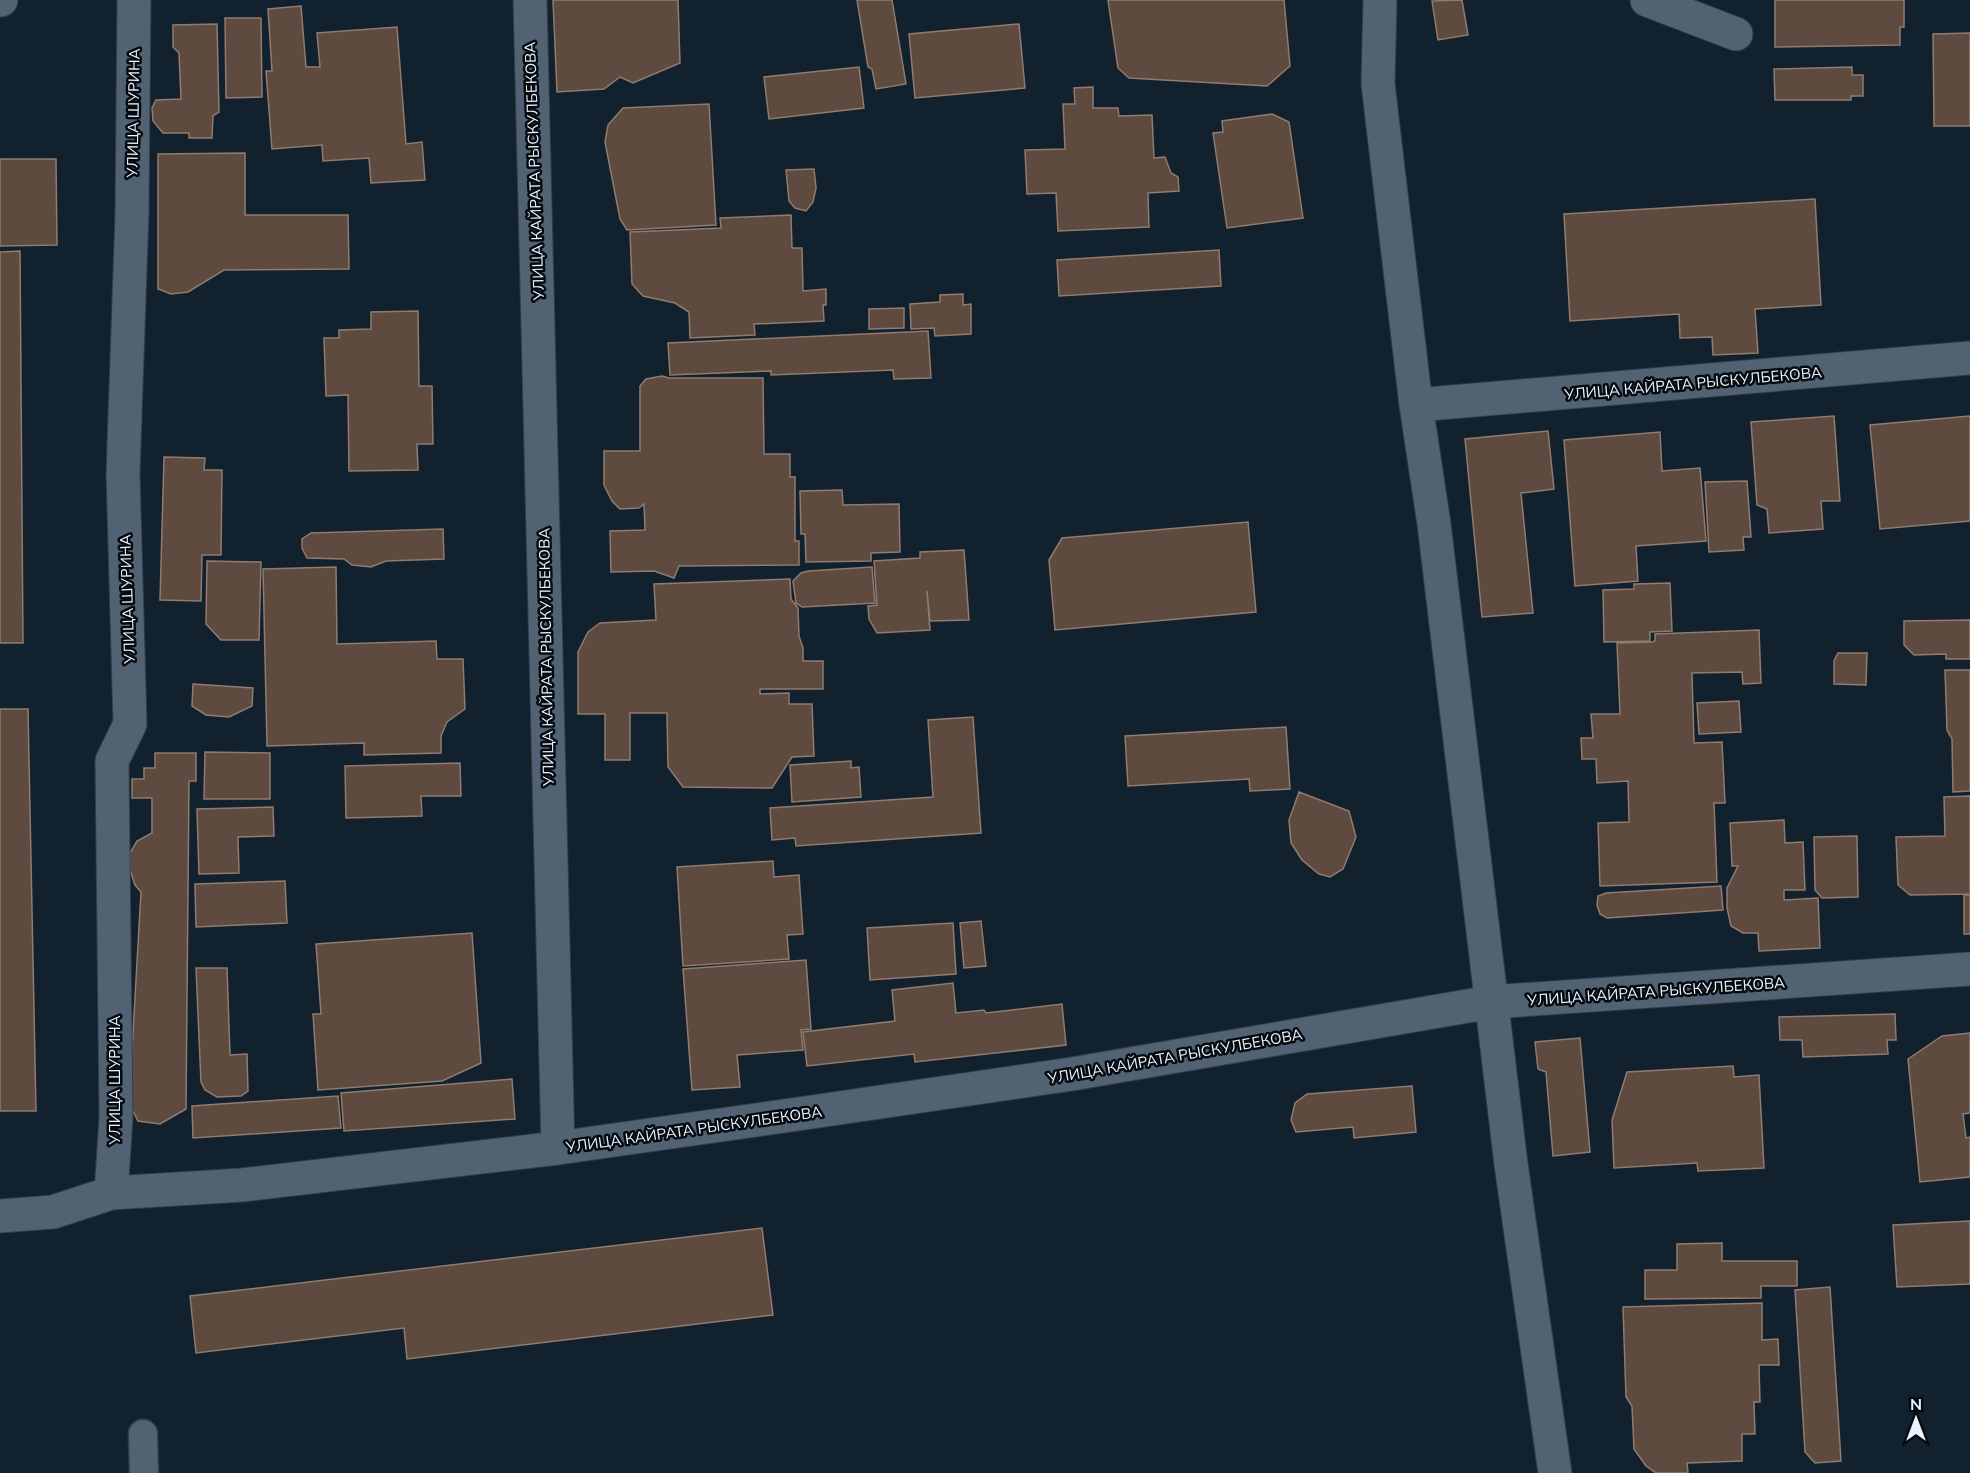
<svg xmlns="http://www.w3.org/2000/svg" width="1970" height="1473" font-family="Mulish,sans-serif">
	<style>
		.building { fill: #5f4a3f; stroke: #917b6f; stroke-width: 1.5 }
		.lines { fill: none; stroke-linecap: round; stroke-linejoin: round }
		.lane-casing { stroke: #333d49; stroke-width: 31 }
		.street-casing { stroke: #333d49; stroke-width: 35 }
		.lane { stroke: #516372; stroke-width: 28 }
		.street { stroke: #516372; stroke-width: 33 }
		.labels { text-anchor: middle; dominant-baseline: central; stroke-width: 5; stroke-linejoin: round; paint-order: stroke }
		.street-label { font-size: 15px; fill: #eaf4fd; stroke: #040a10 }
	</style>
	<rect width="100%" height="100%" fill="#11212e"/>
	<path class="building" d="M 553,0 L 678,0 L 680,63 L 633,83 L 620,77 L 604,89 L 557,92 Z
		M 857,0 L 892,0 L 906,84 L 876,89 L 872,69 L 868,67 Z
		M 1108,0 L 1284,0 L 1290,66 L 1267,86 L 1129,78 L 1118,68 Z
		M 1462,0 L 1468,35 L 1438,40 L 1432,1 Z
		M 1775,0 L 1904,0 L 1904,27 L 1900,27 L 1900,45 L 1775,47 Z
		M 301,6 L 306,67 L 320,67 L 317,33 L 397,27 L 406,144 L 422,142 L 425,180 L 371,183 L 369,158 L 323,161 L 322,145 L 272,149 L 266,71 L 272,71 L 268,9 Z
		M 225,18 L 261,18 L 262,97 L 226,98 Z
		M 217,24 L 219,112 L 213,116 L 212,138 L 189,138 L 189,133 L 163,133 L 153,121 L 152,108 L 156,100 L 181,99 L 179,53 L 173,47 L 173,25 Z
		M 1019,24 L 1025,88 L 915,98 L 909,34 Z
		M 1970,33 L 1970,126 L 1934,126 L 1933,34 Z
		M 859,67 L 864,108 L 769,119 L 764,77 Z
		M 1852,67 L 1852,75 L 1863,75 L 1863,96 L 1851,96 L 1851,100 L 1775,100 L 1774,69 Z
		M 1093,87 L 1093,108 L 1118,108 L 1119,116 L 1152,115 L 1154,158 L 1165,157 L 1171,173 L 1178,177 L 1179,191 L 1148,193 L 1149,227 L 1058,231 L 1056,193 L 1027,194 L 1025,150 L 1065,149 L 1063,104 L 1075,104 L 1074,88 Z
		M 709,104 L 716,225 L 627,230 L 620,219 L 605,142 L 608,125 L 623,108 Z
		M 1272,114 L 1289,122 L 1303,218 L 1227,228 L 1213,133 L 1223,132 L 1222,121 Z
		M 245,153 L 245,215 L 348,215 L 349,269 L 224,270 L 188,292 L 171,294 L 158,289 L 158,154 Z
		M 0,159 L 56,159 L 57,245 L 0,246 Z
		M 814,169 L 816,188 L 813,202 L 806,211 L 795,208 L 789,201 L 786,170 Z
		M 1815,199 L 1821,305 L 1755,309 L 1758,353 L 1713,355 L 1712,337 L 1680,338 L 1679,314 L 1570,321 L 1564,214 Z
		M 791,215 L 792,248 L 802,248 L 803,291 L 826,289 L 826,305 L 823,305 L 824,321 L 754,324 L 755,335 L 690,338 L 689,312 L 675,303 L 643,296 L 632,284 L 630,232 L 721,228 L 720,218 Z
		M 1219,250 L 1221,286 L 1059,296 L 1057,260 Z
		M 20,251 L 23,643 L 0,643 L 0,252 Z
		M 963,294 L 963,305 L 971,304 L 971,334 L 935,336 L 934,328 L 911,329 L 910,304 L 940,302 L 940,295 Z
		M 904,308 L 904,328 L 869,329 L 869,309 Z
		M 418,311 L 419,386 L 432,386 L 433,444 L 417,444 L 418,470 L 349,471 L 348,395 L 326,396 L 324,338 L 339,338 L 339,330 L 371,329 L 371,312 Z
		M 928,331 L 931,378 L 894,379 L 893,370 L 771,375 L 771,371 L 670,375 L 668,343 Z
		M 662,376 L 669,378 L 763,378 L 764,454 L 790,454 L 790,477 L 795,477 L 795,541 L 799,541 L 799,565 L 679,566 L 674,578 L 654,571 L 611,572 L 610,531 L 645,530 L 644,504 L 639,508 L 620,509 L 612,501 L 604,485 L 604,451 L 640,451 L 640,386 L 646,379 Z
		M 1834,416 L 1840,501 L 1821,501 L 1823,529 L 1769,533 L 1767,509 L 1757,505 L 1751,422 Z
		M 1970,416 L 1970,521 L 1880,529 L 1870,425 Z
		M 1548,431 L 1554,489 L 1521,493 L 1533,613 L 1482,617 L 1465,439 Z
		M 1660,432 L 1662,471 L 1700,468 L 1706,541 L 1636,546 L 1638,581 L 1575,586 L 1564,440 Z
		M 164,457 L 205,458 L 204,470 L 222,470 L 221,555 L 202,555 L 201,601 L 160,600 Z
		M 1747,481 L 1751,537 L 1743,537 L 1744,550 L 1709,552 L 1705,482 Z
		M 842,490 L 843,505 L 899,504 L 900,552 L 871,553 L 871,561 L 806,562 L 805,534 L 801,534 L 800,491 Z
		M 1248,522 L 1256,612 L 1055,630 L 1049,560 L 1062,538 Z
		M 443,529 L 444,559 L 386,561 L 371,567 L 352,565 L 344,559 L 307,558 L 302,548 L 302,539 L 311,533 Z
		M 964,550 L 969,620 L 930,621 L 927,591 L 930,630 L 877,633 L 869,619 L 868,606 L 877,605 L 874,561 L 920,558 L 920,552 Z
		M 207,561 L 261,562 L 259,640 L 221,640 L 206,624 Z
		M 336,567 L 337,644 L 436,641 L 437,659 L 463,659 L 465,709 L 447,722 L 441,736 L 441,753 L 364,755 L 364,743 L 267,746 L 263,569 Z
		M 872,567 L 875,603 L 802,607 L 796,603 L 793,581 L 801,573 L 808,571 Z
		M 790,579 L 791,599 L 798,608 L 799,636 L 803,648 L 803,661 L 823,661 L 823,689 L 760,689 L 760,694 L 789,693 L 789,704 L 812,704 L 814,756 L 792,757 L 772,788 L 683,787 L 668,767 L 667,713 L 630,713 L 630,760 L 605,760 L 605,714 L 578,714 L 578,652 L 588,632 L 600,623 L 656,620 L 654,584 Z
		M 1670,583 L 1672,631 L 1650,632 L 1650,641 L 1604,642 L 1603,590 L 1634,589 L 1634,584 Z
		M 1970,620 L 1970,659 L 1946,659 L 1946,654 L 1914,655 L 1904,645 L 1904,621 Z
		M 1759,630 L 1761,683 L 1743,684 L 1742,672 L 1692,673 L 1694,743 L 1722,742 L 1725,803 L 1714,803 L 1717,882 L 1600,886 L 1598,823 L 1629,822 L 1628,781 L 1597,783 L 1596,759 L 1582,759 L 1581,738 L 1593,738 L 1591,714 L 1620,714 L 1617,643 L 1652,642 L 1655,641 L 1655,634 Z
		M 1838,653 L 1867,653 L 1866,685 L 1834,684 L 1834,661 Z
		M 1945,670 L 1970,670 L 1970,791 L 1953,792 L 1952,739 L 1947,730 Z
		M 193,684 L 253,688 L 252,706 L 229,717 L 206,715 L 192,706 Z
		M 1739,701 L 1741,732 L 1699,734 L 1697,703 Z
		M 0,709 L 28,709 L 36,1111 L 0,1111 Z
		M 973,717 L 981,833 L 796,846 L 795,838 L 772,840 L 770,808 L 933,797 L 928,720 Z
		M 1286,727 L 1290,789 L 1250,791 L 1249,779 L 1128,786 L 1125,736 Z
		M 205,752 L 270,753 L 270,799 L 204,799 Z
		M 155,753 L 196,753 L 196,781 L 189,781 L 186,1109 L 160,1124 L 138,1121 L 129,1103 L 141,892 L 135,885 L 130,870 L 130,853 L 137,841 L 152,833 L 152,798 L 132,798 L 132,779 L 144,779 L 144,768 L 155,768 Z
		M 851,761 L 851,768 L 859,767 L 861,797 L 792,802 L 790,765 Z
		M 460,763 L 461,796 L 421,796 L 422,816 L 346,818 L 345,766 Z
		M 1299,792 L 1349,811 L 1356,837 L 1343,869 L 1330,877 L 1319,874 L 1302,860 L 1291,843 L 1289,820 Z
		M 1970,796 L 1970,894 L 1910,895 L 1898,885 L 1896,837 L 1945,836 L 1944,797 Z
		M 273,807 L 274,836 L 238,837 L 239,873 L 199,874 L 197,809 Z
		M 1784,820 L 1785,843 L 1803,842 L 1805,890 L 1784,890 L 1784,900 L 1818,898 L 1820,948 L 1759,951 L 1758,933 L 1743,933 L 1731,926 L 1727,908 L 1727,888 L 1738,866 L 1732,866 L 1730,823 Z
		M 1857,836 L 1858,897 L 1822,898 L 1815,890 L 1814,837 Z
		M 773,861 L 774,877 L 799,875 L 803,934 L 787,935 L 789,959 L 683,966 L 677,867 Z
		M 285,881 L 287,923 L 196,927 L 195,884 Z
		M 1721,886 L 1723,910 L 1607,918 L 1600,914 L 1597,905 L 1598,896 L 1606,893 Z
		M 1964,895 L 1970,895 L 1970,934 L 1964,934 Z
		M 981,921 L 986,966 L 964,968 L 960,923 Z
		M 953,923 L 956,974 L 870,980 L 867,928 Z
		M 472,933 L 481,1063 L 442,1081 L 318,1090 L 313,1014 L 321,1014 L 316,944 Z
		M 806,960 L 811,1029 L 801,1030 L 803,1050 L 737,1055 L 740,1087 L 692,1090 L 683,969 Z
		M 196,968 L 227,968 L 230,1055 L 247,1054 L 248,1091 L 241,1096 L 217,1097 L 205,1090 L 201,1082 Z
		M 953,983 L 956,1013 L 984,1010 L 986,1013 L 1062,1004 L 1066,1045 L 915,1062 L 914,1054 L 807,1066 L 803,1032 L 895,1021 L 892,990 Z
		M 1895,1014 L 1896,1040 L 1887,1040 L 1888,1054 L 1803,1057 L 1802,1040 L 1780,1040 L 1779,1017 Z
		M 1970,1033 L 1970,1113 L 1963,1114 L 1966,1138 L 1970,1137 L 1970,1177 L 1920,1182 L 1908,1059 L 1942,1036 Z
		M 1580,1038 L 1590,1152 L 1553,1156 L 1546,1072 L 1538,1069 L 1535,1042 Z
		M 1733,1066 L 1734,1077 L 1759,1075 L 1764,1168 L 1698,1171 L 1697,1163 L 1614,1168 L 1612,1120 L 1627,1072 Z
		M 512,1079 L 515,1119 L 344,1131 L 341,1093 Z
		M 1412,1086 L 1416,1132 L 1354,1138 L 1353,1127 L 1296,1132 L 1291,1120 L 1295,1103 L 1307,1094 Z
		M 338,1096 L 341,1128 L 193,1138 L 192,1106 Z
		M 1970,1221 L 1970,1284 L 1897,1287 L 1893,1225 Z
		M 762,1228 L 773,1315 L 407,1359 L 404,1328 L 196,1353 L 190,1296 Z
		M 1722,1243 L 1722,1261 L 1797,1261 L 1797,1286 L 1761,1286 L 1761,1298 L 1645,1299 L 1645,1270 L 1677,1270 L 1677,1244 Z
		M 1830,1287 L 1841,1461 L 1815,1463 L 1805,1452 L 1795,1290 Z
		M 1762,1303 L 1762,1340 L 1778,1339 L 1779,1365 L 1759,1365 L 1760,1402 L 1754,1402 L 1755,1434 L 1742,1434 L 1742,1461 L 1687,1463 L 1688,1473 L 1656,1473 L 1646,1466 L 1634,1449 L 1632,1406 L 1626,1397 L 1623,1307 Z"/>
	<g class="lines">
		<defs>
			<path id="lane" d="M 143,1434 L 144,1473"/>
			<path id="street" d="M 0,0 L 1,0
				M 530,0 L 558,1148
				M 1380,0 L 1378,84 L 1416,405 L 1434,524 L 1511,1164 L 1555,1473
				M 1647,0 L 1736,34
				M 1416,405 L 1970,358
				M 111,1193 L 116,1118 L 112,761 L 130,724 L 123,474 L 132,213 L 134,0
				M 0,1216 L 53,1212 L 111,1193 L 242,1185 L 558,1148 L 805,1113 L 1072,1074 L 1491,1002 L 1970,969"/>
		</defs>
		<use href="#lane" class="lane-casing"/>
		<use href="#street" class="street-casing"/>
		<use href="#lane" class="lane"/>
		<use href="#street" class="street"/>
	</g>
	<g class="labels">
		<g class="street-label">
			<text transform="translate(133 113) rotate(-89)">УЛИЦА ШУРИНА</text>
			<text transform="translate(534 171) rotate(-92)">УЛИЦА КАЙРАТА РЫСКУЛБЕКОВА</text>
			<text transform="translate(1693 383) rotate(-5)">УЛИЦА КАЙРАТА РЫСКУЛБЕКОВА</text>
			<text transform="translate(127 599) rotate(-92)">УЛИЦА ШУРИНА</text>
			<text transform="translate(546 657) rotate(-91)">УЛИЦА КАЙРАТА РЫСКУЛБЕКОВА</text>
			<text transform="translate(1656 991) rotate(-4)">УЛИЦА КАЙРАТА РЫСКУЛБЕКОВА</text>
			<text transform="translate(1175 1056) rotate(-10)">УЛИЦА КАЙРАТА РЫСКУЛБЕКОВА</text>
			<text transform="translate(114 1080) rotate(-90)">УЛИЦА ШУРИНА</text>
			<text transform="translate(694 1129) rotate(-8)">УЛИЦА КАЙРАТА РЫСКУЛБЕКОВА</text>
		</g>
	</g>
	<g transform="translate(1916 1419)" stroke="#040a10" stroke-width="4.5" paint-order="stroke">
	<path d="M0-4.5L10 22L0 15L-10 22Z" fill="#eaf4fd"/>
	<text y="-9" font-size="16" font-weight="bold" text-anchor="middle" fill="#eaf4fd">N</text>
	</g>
</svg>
